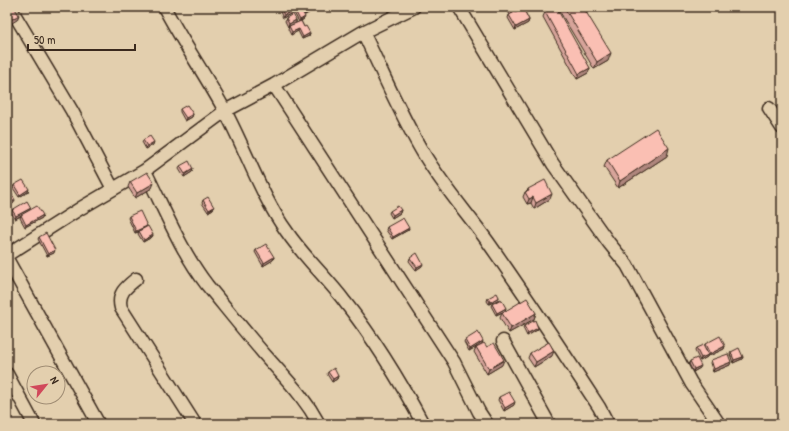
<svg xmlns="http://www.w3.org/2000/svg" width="789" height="431" font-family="'Patrick Hand',sans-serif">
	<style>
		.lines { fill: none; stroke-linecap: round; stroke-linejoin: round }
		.street-casing { stroke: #3b2a1e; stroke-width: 15 }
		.street { stroke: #e3cfae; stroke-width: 12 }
		.wall { fill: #d7a49a; stroke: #3b2a1e }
		.shaded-wall { fill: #af867d; stroke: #3b2a1e }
		.building { fill: #fabfb3; stroke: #3b2a1e }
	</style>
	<rect width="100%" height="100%" fill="#e3cfae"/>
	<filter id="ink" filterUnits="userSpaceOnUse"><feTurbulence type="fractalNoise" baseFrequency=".025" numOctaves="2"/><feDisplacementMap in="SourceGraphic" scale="8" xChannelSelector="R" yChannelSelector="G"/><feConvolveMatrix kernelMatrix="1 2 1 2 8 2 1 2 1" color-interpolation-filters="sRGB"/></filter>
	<g filter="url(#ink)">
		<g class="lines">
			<defs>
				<path id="street" d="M 10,7 L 72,111 L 113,189
					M 164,7 C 183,43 206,76 225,111 C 246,150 261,196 287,232 C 304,257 327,278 345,302 C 375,340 400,381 423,424
					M 459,7 L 553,164 L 609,243 L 627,265 L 691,383 L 719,424
					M 363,32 C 383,73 401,117 425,156 C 444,187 467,213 488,242 C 526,296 563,352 599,407 L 608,424
					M 274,85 L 454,362 L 479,412 L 487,424
					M 769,108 L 782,128
					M 146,173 C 165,211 181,251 207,285 C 226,308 245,332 265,355 C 286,379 304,396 319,424
					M 7,255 L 81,208 L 144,171 L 225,111 L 274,85 L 363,32 L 414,7
					M 7,259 L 98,423
					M 136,279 C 126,287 117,294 121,308 L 195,424
					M 503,341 L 549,424
					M 7,374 L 34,424"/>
			</defs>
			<use href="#street" class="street-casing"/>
			<use href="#street" class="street"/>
		</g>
		<path class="wall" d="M 280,7 L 300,7 L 304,19 L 301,21 L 304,27 L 310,33 L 309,36 L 302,39 L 298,31 L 291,35 L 288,29 L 289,26 L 288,27 L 285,21 L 286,18 L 296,20 L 296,23 L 291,25 L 299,22 L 293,11 L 292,13 L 283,18 L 279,10 Z
			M 301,7 L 314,7 L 314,10 L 305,15 Z
			M 506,7 L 523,7 L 523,8 L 529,20 L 528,23 L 515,30 L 508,18 L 509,15 L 510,15 Z
			M 557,7 L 583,7 L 608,61 L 594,69 Z
			M 545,12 L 590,68 L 588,73 L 577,79 L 543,17 Z
			M 180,109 L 193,114 L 192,117 L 185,121 L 180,112 Z
			M 143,140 L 153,145 L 146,149 L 142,142 Z
			M 667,156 L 618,188 L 604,167 L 607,160 Z
			M 180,166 L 193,169 L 192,172 L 184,177 L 179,169 Z
			M 130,182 L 152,188 L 135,198 L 128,187 Z
			M 14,185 L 28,192 L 19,197 L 13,188 Z
			M 528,189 L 550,199 L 534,209 L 531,203 L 527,204 L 523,197 L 525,192 L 527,192 Z
			M 203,200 L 214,207 L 213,209 L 208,212 L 202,203 Z
			M 12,210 L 30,210 L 42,218 L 25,227 L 20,218 L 21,216 L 15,219 L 11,212 Z
			M 401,210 L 400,213 L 392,218 L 389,213 L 390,211 Z
			M 129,216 L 147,227 L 153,235 L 152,237 L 143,242 L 138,234 L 139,232 L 135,233 L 128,218 Z
			M 387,227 L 409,228 L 408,230 L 392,239 L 386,230 Z
			M 39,237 L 54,253 L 47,256 L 38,239 Z
			M 256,250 L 274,257 L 273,260 L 263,266 L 255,252 Z
			M 410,258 L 422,266 L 416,270 L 409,261 Z
			M 499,297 L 498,300 L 489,304 L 487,301 L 488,298 Z
			M 492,304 L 505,311 L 496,315 L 491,306 Z
			M 502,313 L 536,313 L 534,319 L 509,333 L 500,318 Z
			M 524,326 L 538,328 L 537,330 L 527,336 L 523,328 Z
			M 465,340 L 482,344 L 502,365 L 487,374 L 474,352 L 476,347 L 469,351 L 464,342 Z
			M 705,344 L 725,346 L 724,349 L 709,356 L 704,346 Z
			M 696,348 L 708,355 L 707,357 L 700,361 L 695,351 Z
			M 731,352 L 743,357 L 742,359 L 733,363 L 730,354 Z
			M 530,353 L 552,356 L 534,367 L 528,358 Z
			M 711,360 L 730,365 L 713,372 L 710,363 Z
			M 690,361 L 700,368 L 693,372 L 689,364 Z
			M 328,372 L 338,376 L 337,379 L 332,382 L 327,374 Z
			M 499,397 L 514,405 L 504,411 L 498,400 Z
			M 782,405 L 782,417 L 778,412 L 780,407 Z"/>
		<path class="shaded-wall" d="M 315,7 L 314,10 L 305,15 L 306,12 Z
			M 518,7 L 523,7 L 522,8 L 511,15 L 513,10 Z
			M 293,10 L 292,13 L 283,18 L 284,15 Z
			M 19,15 L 17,20 L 7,26 L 7,22 Z
			M 305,17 L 304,19 L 299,22 L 300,20 Z
			M 296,20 L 296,23 L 288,27 L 289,24 Z
			M 529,20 L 528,23 L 515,30 L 516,27 Z
			M 299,29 L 298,31 L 291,35 L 292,32 Z
			M 310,33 L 309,36 L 302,39 L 303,37 Z
			M 611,53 L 608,61 L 594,69 L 597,62 Z
			M 590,68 L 588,73 L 577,79 L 579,74 Z
			M 193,114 L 192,117 L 185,121 L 186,118 Z
			M 154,142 L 153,145 L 146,149 L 147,146 Z
			M 669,148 L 667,156 L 618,188 L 620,181 Z
			M 193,169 L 192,172 L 184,177 L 185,174 Z
			M 154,183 L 152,188 L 135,198 L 137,193 Z
			M 12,187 L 12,190 L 7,192 L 7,190 Z
			M 29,189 L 28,192 L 19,197 L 20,195 Z
			M 552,194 L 550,199 L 534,209 L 536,203 Z
			M 533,197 L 531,203 L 527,204 L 529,199 Z
			M 15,200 L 14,203 L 7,207 L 7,205 Z
			M 214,207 L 213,209 L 208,212 L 209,210 Z
			M 31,208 L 30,210 L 15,219 L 16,216 Z
			M 401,210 L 400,213 L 392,218 L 393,215 Z
			M 43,215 L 42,218 L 25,227 L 26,225 Z
			M 147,226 L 146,228 L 135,233 L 136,231 Z
			M 409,228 L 408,230 L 392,239 L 393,237 Z
			M 153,235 L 152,237 L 143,242 L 144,240 Z
			M 55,250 L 54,253 L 47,256 L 48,254 Z
			M 274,257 L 273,260 L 263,266 L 264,263 Z
			M 423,264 L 422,266 L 416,270 L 417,267 Z
			M 499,297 L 498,300 L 489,304 L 490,302 Z
			M 506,308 L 505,311 L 496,315 L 497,313 Z
			M 536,313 L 534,319 L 509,333 L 511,328 Z
			M 538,328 L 537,330 L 527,336 L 528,333 Z
			M 483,341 L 482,344 L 469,351 L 470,349 Z
			M 725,346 L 724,349 L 709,356 L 710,354 Z
			M 554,351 L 552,356 L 534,367 L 536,362 Z
			M 708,355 L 707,357 L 700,361 L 701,358 Z
			M 743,357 L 742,359 L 733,363 L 734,360 Z
			M 504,360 L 502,365 L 487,374 L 489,369 Z
			M 731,362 L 730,365 L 713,372 L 714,369 Z
			M 701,366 L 700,368 L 693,372 L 694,369 Z
			M 338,376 L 337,379 L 332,382 L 333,379 Z
			M 515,402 L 514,405 L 504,411 L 505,408 Z"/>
		<path class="building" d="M 7,7 L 14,7 L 19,15 L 7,22 Z
			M 280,7 L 292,7 L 293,10 L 284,15 Z
			M 293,7 L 300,7 L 305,17 L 300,20 Z
			M 303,7 L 315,7 L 306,12 Z
			M 511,7 L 518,7 L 513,10 Z
			M 553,7 L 556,7 L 590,68 L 579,74 L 545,12 Z
			M 564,7 L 583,7 L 611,53 L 597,62 Z
			M 523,8 L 529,20 L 516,27 L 509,15 Z
			M 293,14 L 296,20 L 289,24 L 286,18 Z
			M 301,21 L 304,27 L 306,26 L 310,33 L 303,37 L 299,29 L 292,32 L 289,26 Z
			M 187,105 L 193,114 L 186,118 L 180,109 Z
			M 656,128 L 669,148 L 620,181 L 607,160 Z
			M 150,136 L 154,142 L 147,146 L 143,140 Z
			M 189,161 L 193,169 L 185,174 L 180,166 Z
			M 147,172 L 154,183 L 137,193 L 130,182 Z
			M 7,179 L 8,179 L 12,187 L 7,190 Z
			M 23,180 L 29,189 L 20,195 L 14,185 Z
			M 545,180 L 552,194 L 536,203 L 533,197 L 529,199 L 525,192 L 529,191 L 528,189 Z
			M 10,191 L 15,200 L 7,205 L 7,193 Z
			M 208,197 L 214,207 L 209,210 L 203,200 Z
			M 27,201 L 31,208 L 16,216 L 12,210 Z
			M 37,206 L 43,215 L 26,225 L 21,215 Z
			M 398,206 L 401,210 L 393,215 L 390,211 Z
			M 140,211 L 147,226 L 136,231 L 129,216 Z
			M 403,218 L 409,228 L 393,237 L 387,227 Z
			M 148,226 L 153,235 L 144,240 L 139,231 Z
			M 46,233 L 55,250 L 48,254 L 39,237 Z
			M 266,244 L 274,257 L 264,263 L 256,250 Z
			M 417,253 L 423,264 L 417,267 L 410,258 Z
			M 497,293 L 499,297 L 490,302 L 488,298 Z
			M 527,298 L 536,313 L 511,328 L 502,313 Z
			M 501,299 L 506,308 L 497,313 L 492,304 Z
			M 535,320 L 538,328 L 528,333 L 524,326 Z
			M 478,332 L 483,341 L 470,349 L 465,340 Z
			M 720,336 L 725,346 L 710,354 L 705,344 Z
			M 549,342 L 554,351 L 536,362 L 530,353 Z
			M 484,343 L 487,347 L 494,343 L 504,360 L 489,369 L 476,347 Z
			M 703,345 L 708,355 L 701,358 L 696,348 Z
			M 739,348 L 743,357 L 734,360 L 731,352 Z
			M 728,354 L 731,362 L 714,369 L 711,360 Z
			M 697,358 L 701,366 L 694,369 L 690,361 Z
			M 334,368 L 338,376 L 333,379 L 328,372 Z
			M 509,392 L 515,402 L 505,408 L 499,397 Z"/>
	</g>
	<rect width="789" height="431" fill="none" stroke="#e3cfae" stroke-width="24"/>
	<rect x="12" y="12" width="765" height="407" fill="none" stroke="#3b2a1e" stroke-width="1.5" filter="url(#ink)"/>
	<g transform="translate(46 385) rotate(60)"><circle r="19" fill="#e3cfae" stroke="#a08d74"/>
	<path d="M0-3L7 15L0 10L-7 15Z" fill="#d1495b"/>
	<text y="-6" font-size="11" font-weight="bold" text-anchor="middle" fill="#3b2a1e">N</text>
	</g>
	<path d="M28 44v6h107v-6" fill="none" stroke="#3b2a1e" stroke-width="2"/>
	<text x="34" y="44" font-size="12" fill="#3b2a1e" stroke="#e3cfae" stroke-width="3" paint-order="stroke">50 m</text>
</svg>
